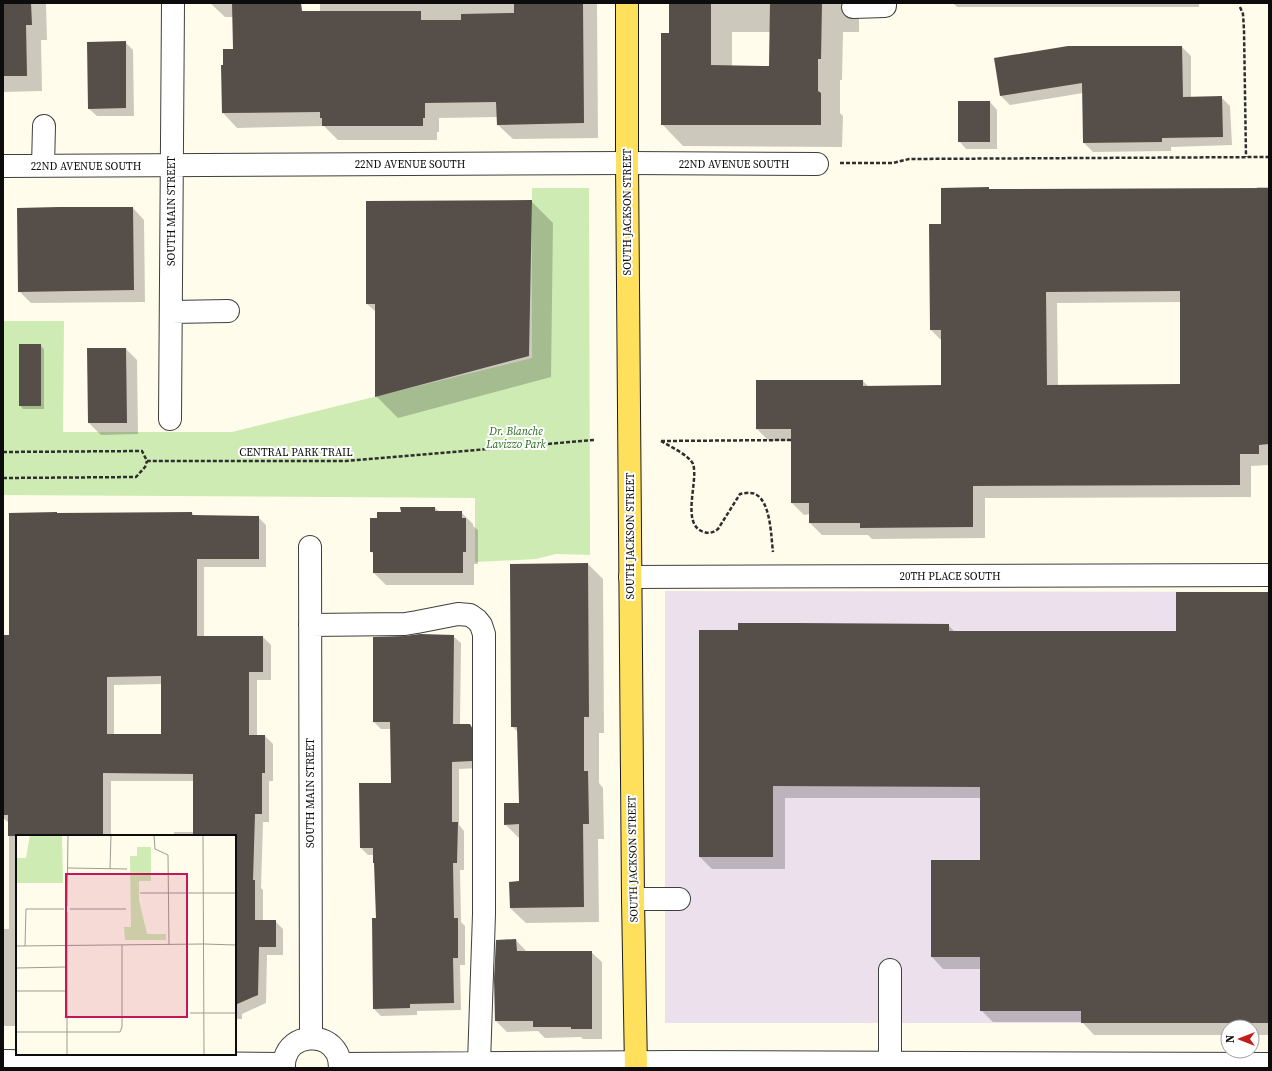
<svg xmlns="http://www.w3.org/2000/svg" width="1272" height="1071" font-family="'Source Serif 4',serif">
	<style>
		.industrial { fill: #ebe0ec }
		.green { fill: #ceebb3 }
		.shadow { fill: #0003; fill-rule: evenodd }
		.building { fill: #564e48; fill-rule: evenodd }
		.lines { fill: none; stroke-linecap: round; stroke-linejoin: round }
		.minor-casing { stroke: #3f3f3f; stroke-width: 24 }
		.major-casing { stroke: #1d1d1d; stroke-width: 24 }
		.path { stroke: #2e2e2e; stroke-width: 2.5; stroke-dasharray: 4 2; stroke-linecap: butt }
		.minor { stroke: #fff; stroke-width: 22 }
		.major { stroke: #ffe05c; stroke-width: 22 }
		.labels { text-anchor: middle; dominant-baseline: central; stroke-width: 4; stroke-linejoin: round; paint-order: stroke }
		.street-label { font-size: 11px; fill: #0c0c0c; stroke: #fff }
		.park-label { font-size: 11px; font-style: italic; fill: #26671a; stroke: #fff }
		.inset-road { fill: none; stroke: #9e9c92; stroke-width: 1 }
		.view { fill: #c2185b; fill-opacity: 0.15; stroke: #c2185b; stroke-width: 2 }
		.inset-edge { fill: none; stroke: #0c0c0c; stroke-width: 2 }
	</style>
	<rect width="100%" height="100%" fill="#fffcec"/>
	<path class="industrial" d="M 665,591 L 1269,592 L 1269,1023 L 665,1023 Z"/>
	<path class="green" d="M 532,188 L 589,188 L 590,555 L 556,554 L 536,559 L 475,562 L 475,498 L 3,495 L 3,321 L 64,321 L 63,432 L 232,432 L 532,358 Z"/>
	<path class="shadow" d="M 3,3 L 46,3 L 47,40 L 41,40 L 42,91 L 3,92 Z
		M 210,3 L 278,3 L 320,22 L 320,3 L 597,3 L 598,138 L 513,139 L 498,125 L 498,117 L 439,118 L 439,132 L 437,132 L 437,140 L 338,140 L 324,126 L 237,128 L 223,113 L 222,66 L 224,66 L 234,50 L 233,17 L 225,17 Z
		M 670,3 L 859,3 L 859,32 L 843,32 L 842,80 L 840,80 L 840,113 L 843,116 L 842,147 L 683,146 L 662,124 L 670,34 ZM 732,32 L 770,32 L 770,67 L 732,66 Z
		M 953,3 L 1199,3 L 1199,7 L 957,7 Z
		M 125,42 L 133,50 L 134,116 L 97,116 L 89,109 Z
		M 1182,47 L 1191,56 L 1191,98 L 1221,97 L 1230,106 L 1232,145 L 1171,147 L 1171,151 L 1093,152 L 1084,143 L 1083,93 L 1010,105 L 1001,96 L 995,59 Z
		M 990,102 L 997,110 L 997,149 L 966,149 L 959,141 Z
		M 1257,187 L 1269,187 L 1269,465 L 1251,466 L 1251,497 L 985,498 L 985,538 L 872,539 L 868,535 L 822,535 L 810,523 L 810,514 L 804,515 L 792,503 L 792,441 L 769,441 L 757,429 L 757,381 L 863,381 L 869,387 L 942,386 L 942,341 L 931,330 L 942,225 L 988,188 L 990,190 L 1257,189 ZM 1181,302 L 1181,385 L 1058,386 L 1057,303 Z
		M 531,201 L 553,223 L 551,377 L 398,418 L 376,396 L 376,312 L 367,304 Z
		M 133,208 L 144,220 L 145,302 L 31,303 L 19,291 Z
		M 40,345 L 44,349 L 44,409 L 23,409 L 20,405 Z
		M 88,349 L 126,349 L 137,360 L 138,434 L 101,435 L 89,423 Z
		M 435,508 L 440,512 L 461,512 L 473,524 L 473,526 L 478,530 L 478,564 L 474,564 L 474,585 L 386,585 L 374,573 L 374,555 L 371,551 L 378,519 L 402,513 Z
		M 192,513 L 195,516 L 258,517 L 266,525 L 266,567 L 204,567 L 204,637 L 263,637 L 271,645 L 271,680 L 257,680 L 257,736 L 265,736 L 273,744 L 273,781 L 269,781 L 269,822 L 263,822 L 261,888 L 263,890 L 263,921 L 275,921 L 283,929 L 283,955 L 267,955 L 266,1003 L 242,1014 L 242,1019 L 235,1019 L 235,836 L 150,836 L 150,834 L 174,834 L 174,832 L 194,832 L 194,781 L 111,781 L 111,833 L 113,836 L 17,836 L 17,1026 L 5,1026 L 3,1024 L 3,929 L 9,929 L 9,823 L 3,818 L 3,636 L 10,636 ZM 162,684 L 162,735 L 114,735 L 114,685 Z
		M 588,564 L 603,579 L 604,733 L 599,733 L 599,783 L 603,788 L 604,839 L 598,839 L 599,922 L 526,923 L 510,908 L 520,882 L 520,839 L 505,824 L 520,804 L 519,733 L 512,726 Z
		M 1269,593 L 1269,1035 L 1252,1035 L 1252,1027 L 1228,1027 L 1228,1035 L 1094,1035 L 1082,1022 L 993,1022 L 981,1010 L 981,969 L 943,969 L 932,957 L 932,861 L 981,861 L 981,798 L 785,798 L 785,869 L 712,869 L 700,857 L 700,631 L 948,625 L 955,632 L 1177,632 Z
		M 453,636 L 461,643 L 460,725 L 470,725 L 478,732 L 478,768 L 459,769 L 459,825 L 464,831 L 464,870 L 460,870 L 461,922 L 465,926 L 465,965 L 460,965 L 461,1010 L 417,1011 L 417,1015 L 381,1016 L 374,1009 L 377,919 L 376,865 L 374,863 L 374,855 L 368,855 L 361,848 L 392,784 L 391,729 L 381,729 L 374,722 Z
		M 516,940 L 527,952 L 591,952 L 602,962 L 602,1039 L 583,1039 L 581,1037 L 545,1038 L 538,1031 L 507,1032 L 496,1021 Z"/>
	<path class="building" d="M 3,3 L 31,3 L 32,25 L 26,25 L 27,76 L 3,76 Z
		M 232,3 L 301,3 L 302,11 L 421,11 L 421,20 L 461,20 L 461,14 L 514,13 L 514,3 L 583,3 L 584,123 L 497,125 L 496,102 L 425,103 L 425,118 L 423,118 L 423,126 L 322,126 L 322,118 L 320,118 L 320,112 L 222,113 L 221,65 L 223,65 L 223,49 L 233,49 Z
		M 669,3 L 711,3 L 711,65 L 769,66 L 770,3 L 822,3 L 821,59 L 818,59 L 818,91 L 821,93 L 821,125 L 661,125 L 661,33 L 669,33 Z
		M 126,41 L 126,108 L 88,109 L 87,42 Z
		M 1068,46 L 1182,46 L 1183,97 L 1222,96 L 1223,137 L 1162,138 L 1162,142 L 1083,143 L 1082,83 L 1000,96 L 994,58 Z
		M 958,101 L 990,101 L 990,142 L 958,142 Z
		M 989,187 L 989,189 L 1269,188 L 1269,444 L 1259,445 L 1259,454 L 1240,454 L 1240,485 L 973,486 L 973,527 L 860,528 L 860,523 L 809,523 L 809,503 L 791,503 L 791,429 L 756,429 L 756,380 L 863,380 L 863,386 L 941,385 L 941,330 L 930,330 L 929,224 L 941,224 L 941,188 ZM 1180,291 L 1180,384 L 1047,385 L 1046,292 Z
		M 532,200 L 529,356 L 375,397 L 375,304 L 366,304 L 366,201 Z
		M 59,207 L 133,207 L 134,290 L 18,292 L 17,208 Z
		M 19,344 L 41,344 L 41,406 L 19,406 Z
		M 87,348 L 126,348 L 127,423 L 88,423 Z
		M 400,507 L 435,507 L 435,511 L 462,511 L 462,518 L 466,518 L 466,552 L 463,552 L 463,573 L 373,573 L 373,552 L 370,552 L 370,518 L 377,518 L 377,512 L 401,512 Z
		M 57,512 L 57,513 L 192,512 L 192,515 L 259,516 L 259,559 L 197,559 L 197,636 L 263,636 L 263,672 L 249,672 L 249,735 L 265,735 L 265,773 L 262,773 L 262,814 L 255,814 L 253,880 L 255,880 L 255,920 L 276,920 L 276,947 L 259,947 L 258,995 L 235,1005 L 235,836 L 193,836 L 193,774 L 103,773 L 103,836 L 8,836 L 8,815 L 3,815 L 3,635 L 9,635 L 9,513 ZM 161,676 L 161,734 L 107,734 L 107,677 Z
		M 588,563 L 589,717 L 584,717 L 584,771 L 588,771 L 589,824 L 583,824 L 584,907 L 510,908 L 509,882 L 519,881 L 519,824 L 504,825 L 504,803 L 519,803 L 517,727 L 511,727 L 510,564 Z
		M 1176,592 L 1269,592 L 1269,1023 L 1081,1023 L 1081,1011 L 980,1011 L 980,957 L 931,957 L 931,860 L 980,860 L 980,787 L 773,786 L 773,857 L 699,857 L 699,630 L 738,630 L 738,623 L 796,623 L 949,624 L 949,631 L 1176,631 Z
		M 420,634 L 454,635 L 453,724 L 470,724 L 472,728 L 472,761 L 452,762 L 452,822 L 458,822 L 457,863 L 453,863 L 454,918 L 458,918 L 458,958 L 453,958 L 454,1003 L 410,1004 L 410,1008 L 373,1009 L 372,918 L 376,918 L 374,863 L 373,863 L 373,848 L 360,848 L 359,783 L 391,783 L 390,722 L 373,722 L 373,637 L 405,636 Z
		M 516,939 L 517,951 L 592,951 L 592,1029 L 571,1029 L 571,1027 L 533,1027 L 533,1021 L 495,1021 L 494,979 L 496,940 Z"/>
	<g class="lines">
		<defs>
			<path id="minor" d="M 853,7 L 885,6 L 885,3
				M 3,166 L 627,163 L 817,164
				M 43,166 L 44,126
				M 171,312 L 228,311
				M 170,419 L 173,3
				M 310,547 L 311,1038
				M 630,577 L 1269,575
				M 310,625 L 405,624 L 417,622 L 458,614 L 470,615 L 477,620 L 481,625 L 484,634 L 484,914 L 479,1063
				M 633,899 L 679,899
				M 890,970 L 890,1063
				M 3,1061 L 284,1064
				M 340,1064 L 677,1062 L 1269,1064
				M 284,1068 C 284,1065 284,1061 285,1058 C 291,1035 325,1031 337,1053 C 339,1057 340,1063 340,1068"/>
			<path id="major" d="M 627,3 L 627,163 L 633,899 L 636,1068"/>
		</defs>
		<use href="#minor" class="minor-casing"/>
		<use href="#major" class="major-casing"/>
		<path class="path" d="M 1240,7 L 1243,14 L 1244,30 L 1246,157
			M 840,163 L 893,163 L 909,159 L 1269,157
			M 661,441 C 669,446 689,455 693,464 C 699,481 680,525 704,532 C 710,534 714,532 718,529 L 740,494 C 745,493 751,492 755,494 C 771,501 771,537 773,552
			M 661,441 L 791,440
			M 3,452 L 142,451 L 147,461 L 346,461 L 594,440
			M 3,478 L 136,477 L 145,467 L 147,461"/>
		<use href="#minor" class="minor"/>
		<use href="#major" class="major"/>
	</g>
	<g class="labels">
		<g class="street-label">
			<text x="410" y="164">22ND AVENUE SOUTH</text>
			<text x="734" y="164">22ND AVENUE SOUTH</text>
			<text x="86" y="166">22ND AVENUE SOUTH</text>
			<text transform="translate(171 211) rotate(-90)">SOUTH MAIN STREET</text>
			<text transform="translate(627 212) rotate(-90)">SOUTH JACKSON STREET</text>
			<text x="296" y="452">CENTRAL PARK TRAIL</text>
			<text transform="translate(630 536) rotate(-90)">SOUTH JACKSON STREET</text>
			<text x="950" y="576">20TH PLACE SOUTH</text>
			<text transform="translate(310 793) rotate(-90)">SOUTH MAIN STREET</text>
			<text transform="translate(633 859) rotate(-91)">SOUTH JACKSON STREET</text>
		</g>
		<g class="park-label">
			<text x="516" y="431">Dr. Blanche<tspan x="516" dy="13">Lavizzo Park</tspan></text>
		</g>
	</g>
	<g transform="translate(16 835)">
		<rect width="220" height="220" fill="#fffcec"/>
		<path d="M 14,0 L 46,0 L 47,48 L 0,48 L 0,23 L 10,23 ZM 121,12 L 135,12 L 135,46 L 123,46 L 123,65 L 131,99 L 150,99 L 150,105 L 109,105 L 108,92 L 115,92 L 114,21 L 121,21 Z" fill="#ceebb3"/>
		<path class="inset-road" d="M 138,0 L 139,14 L 152,20 L 153,110M 187,0 L 188,220M 52,33 L 111,34M 94,34 L 95,0M 124,58 L 220,58M 51,71 L 52,0M 54,74 L 110,74M 188,109 L 220,110M 0,111 L 188,109M 9,111 L 10,74 L 48,74M 0,133 L 51,132M 0,156 L 51,156M 174,178 L 220,178M 0,197 L 104,197 L 106,192 L 106,110M 51,220 L 51,77"/>
		<path class="view" d="M 50,39 L 171,39 L 171,182 L 50,182 Z"/>
		<rect width="220" height="220" class="inset-edge"/>
	</g>
	<rect width="1272" height="1071" fill="none" stroke="#0c0c0c" stroke-width="8"/>
	<g transform="translate(1240 1039) rotate(270)"><circle r="19" fill="#ffffff" stroke="#9e9e9e"/>
	<path d="M0-3L7 15L0 10L-7 15Z" fill="#c31e1d"/>
	<text y="-6" font-size="11" font-weight="bold" text-anchor="middle" fill="#0c0c0c">N</text>
	</g>
</svg>
